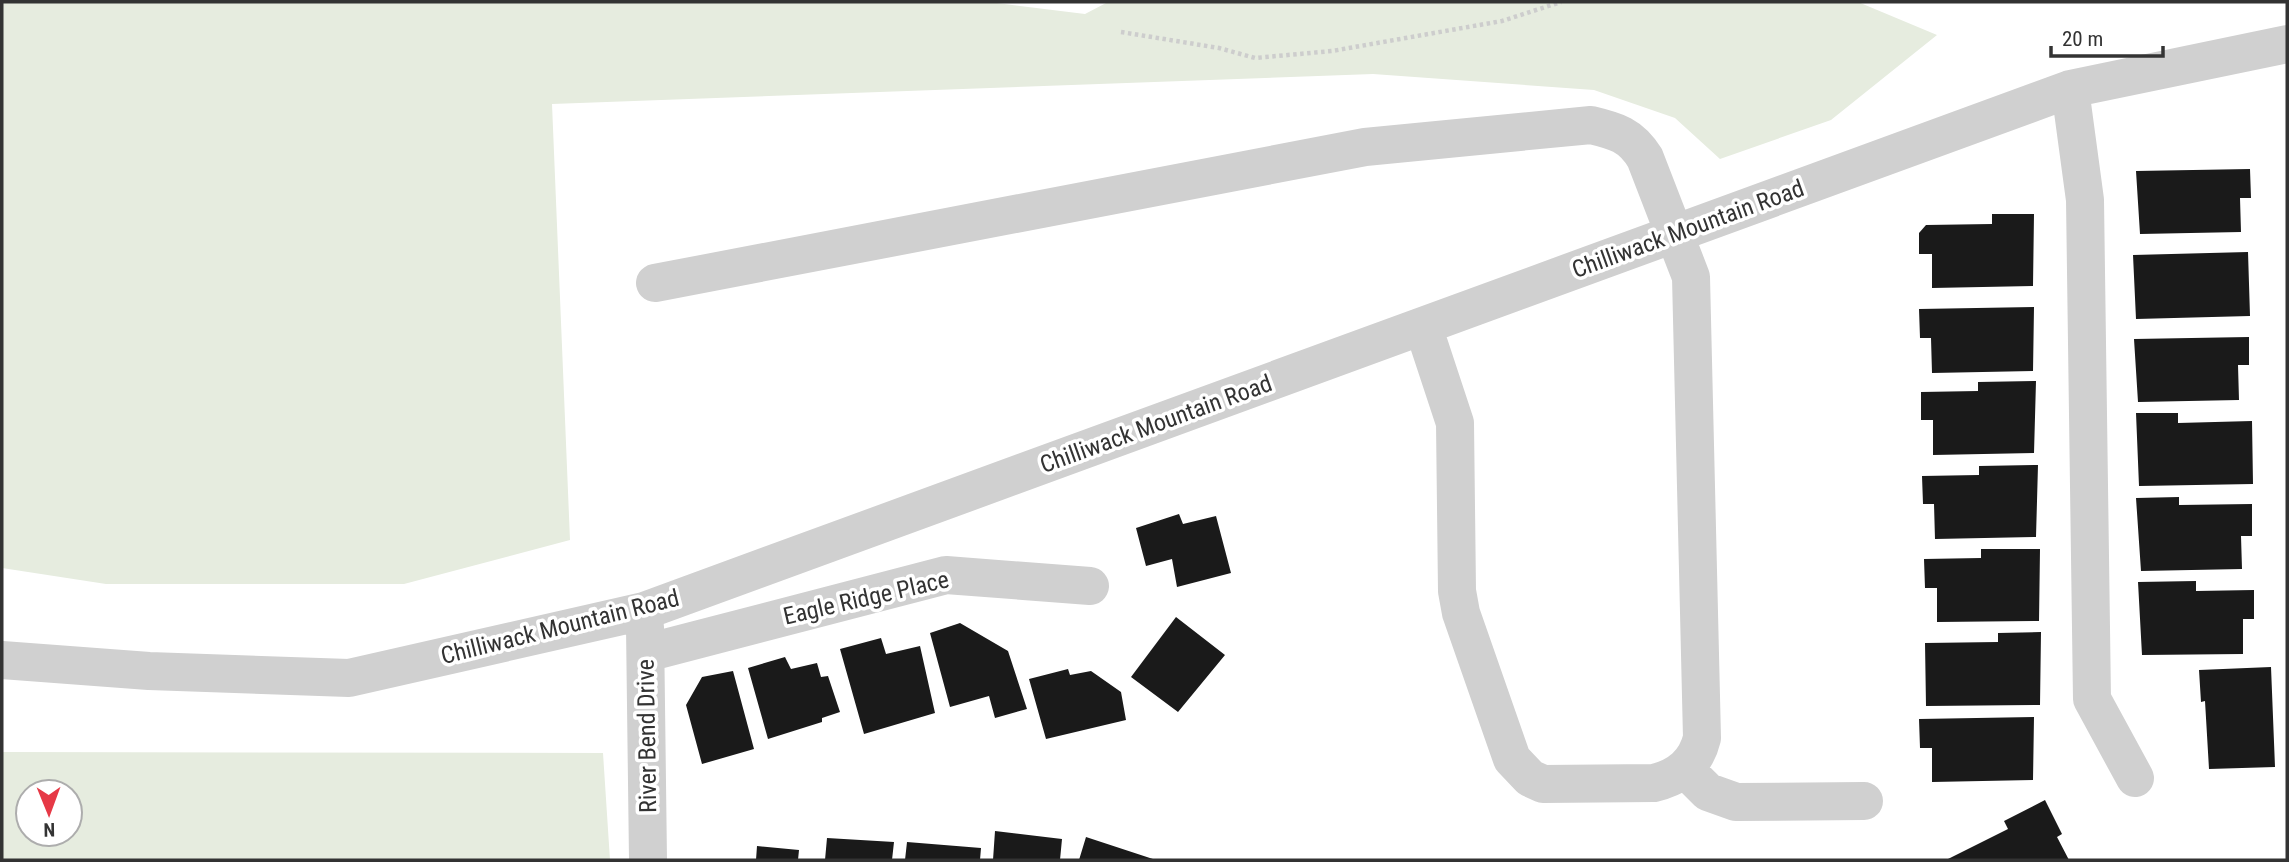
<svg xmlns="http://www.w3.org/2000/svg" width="2289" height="862" font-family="'Roboto Condensed',sans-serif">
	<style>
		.green { fill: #e6ecdf; fill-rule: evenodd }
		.building { fill: #1a1a1a }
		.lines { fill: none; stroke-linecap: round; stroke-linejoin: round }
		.path { stroke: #cdcdcd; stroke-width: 4.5; stroke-dasharray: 3.5 3.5; stroke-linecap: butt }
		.minor { stroke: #d0d0d0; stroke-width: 38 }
		.labels { text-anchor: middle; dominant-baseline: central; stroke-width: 7; stroke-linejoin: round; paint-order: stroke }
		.street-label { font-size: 24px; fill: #333; stroke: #fff }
	</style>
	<rect width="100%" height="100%" fill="#fff"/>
	<path class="green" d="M 2,2 L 989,2 L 1085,14 L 1108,2 L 1858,2 L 1937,35 L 1831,120 L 1720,159 L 1675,118 L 1594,90 L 1373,74 L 552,104 L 570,540 L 404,584 L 106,584 L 2,568 Z
		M 2,752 L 603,753 L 610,860 L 2,860 ZM 28,792 L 70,792 L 70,834 L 28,834 Z"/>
	<path class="building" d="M 2250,169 L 2251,198 L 2240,198 L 2241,232 L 2140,234 L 2136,171 Z
		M 1992,214 L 2034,214 L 2033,286 L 1932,288 L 1932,254 L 1919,254 L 1919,233 L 1926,225 L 1992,224 Z
		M 2248,252 L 2250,316 L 2136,319 L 2133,255 Z
		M 2034,307 L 2033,371 L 1932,373 L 1931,338 L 1920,338 L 1919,309 Z
		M 2249,337 L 2249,365 L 2238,365 L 2239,400 L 2138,402 L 2134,339 Z
		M 2036,381 L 2034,453 L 1933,455 L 1933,420 L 1921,420 L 1921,392 L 1978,391 L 1978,382 Z
		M 2136,413 L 2178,413 L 2178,423 L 2252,421 L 2253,484 L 2139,486 Z
		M 2038,465 L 2036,537 L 1935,539 L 1934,504 L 1923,504 L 1922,476 L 1979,475 L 1979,466 Z
		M 2179,497 L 2179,505 L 2252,504 L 2252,536 L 2241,536 L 2242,569 L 2141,571 L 2136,498 Z
		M 1179,514 L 1183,524 L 1216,516 L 1231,573 L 1177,587 L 1172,559 L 1146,566 L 1136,528 Z
		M 1981,549 L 2040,549 L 2039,621 L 1937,622 L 1937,588 L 1925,588 L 1924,559 L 1981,558 Z
		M 2196,581 L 2196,591 L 2254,590 L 2254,619 L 2243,619 L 2243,654 L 2142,655 L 2138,582 Z
		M 1176,617 L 1225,655 L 1178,712 L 1131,677 Z
		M 960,623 L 1008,651 L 1027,709 L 995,718 L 989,696 L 950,707 L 930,633 Z
		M 2041,632 L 2040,705 L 1926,706 L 1925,643 L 1998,642 L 1998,633 Z
		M 881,638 L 886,654 L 920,646 L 935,713 L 864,734 L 840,649 Z
		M 785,657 L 791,669 L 817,663 L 821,677 L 828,676 L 840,712 L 822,718 L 822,722 L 768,739 L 748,668 Z
		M 2271,667 L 2275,767 L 2209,769 L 2205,701 L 2201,702 L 2199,670 Z
		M 1068,669 L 1070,675 L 1091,671 L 1121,692 L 1126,720 L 1046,739 L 1029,679 Z
		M 733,671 L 754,749 L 702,764 L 686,705 L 702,677 Z
		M 2034,717 L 2033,780 L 1932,782 L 1932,748 L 1920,748 L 1919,719 Z
		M 2045,800 L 2062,834 L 2057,837 L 2069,860 L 1946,860 L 2008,829 L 2004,821 Z
		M 995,831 L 1062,839 L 1060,860 L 993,860 Z
		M 1086,837 L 1156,860 L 1079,860 Z
		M 827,838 L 894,842 L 892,860 L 825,860 Z
		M 907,842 L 981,848 L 980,860 L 905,860 Z
		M 757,846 L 799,850 L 798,860 L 756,860 Z"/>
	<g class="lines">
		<path class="path" d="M 1121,32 L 1219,48 L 1255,58 L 1332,51 L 1502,21 L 1561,2"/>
		<path class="minor" d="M 2070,89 L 2085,200 L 2092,699 L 2135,778
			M 655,283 L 1365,147 L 1591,125 C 1616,131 1631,135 1645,158 L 1691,277 L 1702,738 C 1696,763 1679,777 1654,783 L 1543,784 L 1530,778 L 1512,759 L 1461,613 L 1457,591 L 1455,423 L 1423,326
			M 645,627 L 648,860
			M 646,653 L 946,575 L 1090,586
			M 2,660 L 149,671 L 349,678 L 644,611 L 2070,89 L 2287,44
			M 1685,769 L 1708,792 L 1736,802 L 1864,801"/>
	</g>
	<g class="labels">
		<g class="street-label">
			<text transform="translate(1688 229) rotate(-20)">Chilliwack Mountain Road</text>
			<text transform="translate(1156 424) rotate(-20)">Chilliwack Mountain Road</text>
			<text transform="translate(866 598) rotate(-13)">Eagle Ridge Place</text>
			<text transform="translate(560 627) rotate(-14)">Chilliwack Mountain Road</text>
			<text transform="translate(647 736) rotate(-91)">River Bend Drive</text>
		</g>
	</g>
	<rect width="2289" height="862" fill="none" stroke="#333333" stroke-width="7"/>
	<g transform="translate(49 813) rotate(179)"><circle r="33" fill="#ffffff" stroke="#adadad" stroke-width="2"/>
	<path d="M0-5L12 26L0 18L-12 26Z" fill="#e63946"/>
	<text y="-10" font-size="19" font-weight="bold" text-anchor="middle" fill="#333333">N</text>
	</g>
	<path d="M2051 46v10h112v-10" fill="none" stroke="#333333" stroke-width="3.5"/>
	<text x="2062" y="46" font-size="21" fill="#333333" stroke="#ffffff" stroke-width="5" paint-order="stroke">20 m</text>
</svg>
